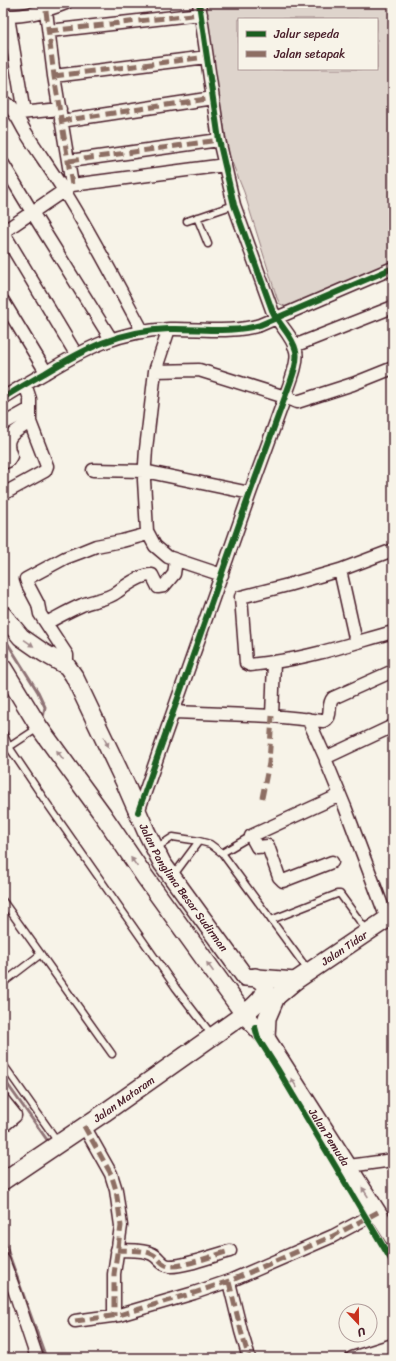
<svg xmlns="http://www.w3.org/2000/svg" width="396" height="1361" font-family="Sriracha,sans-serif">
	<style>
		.green { fill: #ded4cc; stroke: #947a7c; fill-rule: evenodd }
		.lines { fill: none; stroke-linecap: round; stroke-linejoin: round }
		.stream { stroke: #8e7275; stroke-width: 3 }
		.lane-casing { stroke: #4a1f2b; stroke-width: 9 }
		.street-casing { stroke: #4a1f2b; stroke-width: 15 }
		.secondary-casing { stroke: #4a1f2b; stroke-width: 20 }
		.lane { stroke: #f7f3e8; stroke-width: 6 }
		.street { stroke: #f7f3e8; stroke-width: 12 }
		.secondary { stroke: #f7f3e8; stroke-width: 17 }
		.quiet { stroke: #8d6e63; stroke-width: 5; stroke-dasharray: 10 5; stroke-linecap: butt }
		.cycleway-casing { stroke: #f7f3e8; stroke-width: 8 }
		.cycleway { stroke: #1b5e20; stroke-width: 6 }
		.oneway { fill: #a0898a }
		.labels { text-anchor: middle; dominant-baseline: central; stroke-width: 3; stroke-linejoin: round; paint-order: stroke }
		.street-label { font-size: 11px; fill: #4a1f2b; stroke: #f7f3e8 }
	</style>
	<rect width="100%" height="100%" fill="#f7f3e8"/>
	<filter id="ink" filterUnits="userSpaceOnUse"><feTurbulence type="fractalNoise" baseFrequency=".025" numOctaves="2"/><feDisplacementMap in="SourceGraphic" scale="8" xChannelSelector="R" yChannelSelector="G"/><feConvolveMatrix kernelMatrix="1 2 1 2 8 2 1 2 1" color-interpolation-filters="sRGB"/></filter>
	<g filter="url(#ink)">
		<path class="green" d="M 203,3 L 393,3 L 393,265 L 287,307 L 280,304 L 277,298 L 244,192 L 229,155 ZM 239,19 L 377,19 L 377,69 L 239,69 Z"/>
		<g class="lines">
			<path class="stream" d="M 3,636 L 38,692 L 45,707 L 43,718
				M 3,1078 L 50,1144
				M 3,1238 L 46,1358"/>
			<defs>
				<path id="lane" d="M 197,217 L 208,244
					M 187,221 L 234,205
					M 3,733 L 9,747 L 44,799 L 176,988 L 212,1035
					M 3,751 L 38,728
					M 156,848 L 173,837 L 199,841
					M 222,853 L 251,836
					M 173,876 L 199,841 L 210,844 L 222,853 L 308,970
					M 3,901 L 112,1054
					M 271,920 L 337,894 L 340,894 L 367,931
					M 3,983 L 41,954
					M 3,1064 L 58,1142"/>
				<path id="street" d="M 46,11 L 54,76 L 72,185
					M 3,16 C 25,17 46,11 66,3
					M 8,17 L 23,107 L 22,110 L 16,116
					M 49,31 L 201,14
					M 54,76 L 207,57
					M 3,102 C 13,105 20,124 26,133 C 38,152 51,170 63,189 C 92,235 117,284 143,332
					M 20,113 L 60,109
					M 61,121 L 213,98
					M 69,161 L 219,140
					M 3,164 L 32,212 L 111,339
					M 3,232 L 72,185 L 225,165
					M 3,232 L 76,354
					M 3,301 L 46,372
					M 169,329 L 155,371 L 146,449 L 144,480 L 147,531 L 155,546 L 168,557 L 222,575
					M 294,346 L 393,307
					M 155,371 L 199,370 L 285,397 L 297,402 L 353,384 L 393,368
					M 3,398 C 17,389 31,381 45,373 C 86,348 119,331 169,329 C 200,328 230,334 260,325 L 393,268
					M 3,424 L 30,409
					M 3,463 L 8,461 L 11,456 C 2,436 15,432 30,422
					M 93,470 L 144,471 L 250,493
					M 3,494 L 45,471 L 47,466 L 30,422 L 30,399 L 25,384
					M 340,570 L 356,642
					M 46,623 C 58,617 70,610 82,605 C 93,600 107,600 117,592 C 125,586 142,574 152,575 L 158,587 L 164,586 L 174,574 L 176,560
					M 274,662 L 250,665 L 246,663 L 241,597 L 288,585 L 340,570 L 393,550
					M 67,666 L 67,655 L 40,614 L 38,604 L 28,585 L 26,579 L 65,558 L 81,552 L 96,546 L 122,541 L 148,534
					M 174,712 L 272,716 L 323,721 C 334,717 326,706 333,698 L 393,671
					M 272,716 L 274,662 C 315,656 353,643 393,632
					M 308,719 L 326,759
					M 138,812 L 250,493 L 285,397 C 289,385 299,363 296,351 C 293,336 278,324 272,310 L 234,205 L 219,140 L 199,3
					M 332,862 L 283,881 L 279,877 L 268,846 L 257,847 L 251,836 L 340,795
					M 387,919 L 345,807 L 326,761 L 327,757 L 393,726
					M 3,1100 L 15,1115 L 15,1116 L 3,1126
					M 84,1126 L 111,1174 L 116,1190 L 121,1226 L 114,1274 L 114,1316
					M 349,1166 L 393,1160
					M 117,1250 C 128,1251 142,1249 152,1254 C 159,1257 161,1265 169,1266 C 184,1267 214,1255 230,1251
					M 3,1260 L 15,1292 L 37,1358
					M 229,1282 L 241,1331 L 249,1358
					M 75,1321 L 119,1315 L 194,1293 L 232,1280 L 333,1236 L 378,1212
					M 352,1358 L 393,1345"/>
				<g id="secondary">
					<path id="s1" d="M 3,615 L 21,637 L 44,653 L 67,666 L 74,676 L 125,783 L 146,831 L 162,863 L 245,977 L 295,981"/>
					<path id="s2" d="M 3,668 L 39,727 L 103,815 L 145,877 L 244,1014 L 266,1038 L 393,1237"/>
					<path id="s3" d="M 257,1003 L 276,997 L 295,981 L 393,915"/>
					<path d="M 266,1038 L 267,1018 L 276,997"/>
					<path id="s4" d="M 3,1181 L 104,1113 L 244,1014 C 255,1005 278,989 255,977"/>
				</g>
			</defs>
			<use href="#lane" class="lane-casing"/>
			<use href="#street" class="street-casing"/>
			<use href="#secondary" class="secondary-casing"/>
			<use href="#lane" class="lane"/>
			<use href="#street" class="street"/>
			<use href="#secondary" class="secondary"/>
			<path class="quiet" d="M 46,11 L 54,76 L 72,185
				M 49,31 L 201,14
				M 54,76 L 207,57
				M 61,121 L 213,98
				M 69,161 L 219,140
				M 262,798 L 269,763 L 272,716
				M 84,1126 L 111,1174 L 116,1190 L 121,1226 L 114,1274 L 114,1316
				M 117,1250 C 128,1251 142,1249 152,1254 C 159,1257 161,1265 169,1266 C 184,1267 214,1255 230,1251
				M 229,1282 L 241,1331 L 249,1358
				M 75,1321 L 119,1315 L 194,1293 L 232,1280 L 333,1236 L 378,1212"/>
			<defs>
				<path id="cycleway" d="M 3,398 C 17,389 31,381 45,373 C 86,348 119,331 169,329 C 200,328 230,334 260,325 L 393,268
					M 138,812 L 250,493 L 285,397 C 289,385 299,363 296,351 C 293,336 278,324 272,310 L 234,205 L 219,140 L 199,3
					M 255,1027 L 258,1038 L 277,1068 L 393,1263"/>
			</defs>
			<use href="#cycleway" class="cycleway-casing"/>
			<use href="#cycleway" class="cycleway"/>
		</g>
		<defs><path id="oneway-solid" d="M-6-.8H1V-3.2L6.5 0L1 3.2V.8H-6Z"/></defs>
		<g class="oneway">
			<use href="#oneway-solid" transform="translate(29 643) rotate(34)"/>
			<use href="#oneway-solid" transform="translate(106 742) rotate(65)"/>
			<use href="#oneway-solid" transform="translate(60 755) rotate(-126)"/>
			<use href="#oneway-solid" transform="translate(134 862) rotate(-125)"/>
			<use href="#oneway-solid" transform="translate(210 967) rotate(-126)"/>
			<use href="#oneway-solid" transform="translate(294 1083) rotate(-123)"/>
			<use href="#oneway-solid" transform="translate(365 1192) rotate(-123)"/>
		</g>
	</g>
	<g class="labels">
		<g class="street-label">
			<text stroke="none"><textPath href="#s1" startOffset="334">Jalan Panglima Besar Sudirman</textPath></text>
			<text stroke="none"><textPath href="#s3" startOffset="104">Jalan Tidar</textPath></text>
			<text stroke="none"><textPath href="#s4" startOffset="146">Jalan Mataram</textPath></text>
			<text stroke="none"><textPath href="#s2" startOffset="572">Jalan Pemuda</textPath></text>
		</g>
	</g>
	<rect width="396" height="1361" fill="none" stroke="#f7f3e8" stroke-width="16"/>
	<rect x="8" y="8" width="380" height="1345" fill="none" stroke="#4a1f2b" stroke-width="1.5" filter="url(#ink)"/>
	<rect x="238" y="18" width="140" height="52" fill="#f7f3e8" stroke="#b29e9c"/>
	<rect x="246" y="31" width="20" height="6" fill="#1b5e20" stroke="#b29e9c"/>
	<text x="274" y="38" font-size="12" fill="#4a1f2b">Jalur sepeda</text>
	<rect x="246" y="51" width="20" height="6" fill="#8d6e63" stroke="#b29e9c"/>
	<text x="274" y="58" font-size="12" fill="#4a1f2b">Jalan setapak</text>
	<g transform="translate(358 1323) rotate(158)"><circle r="19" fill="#f7f3e8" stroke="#b29e9c"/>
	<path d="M0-3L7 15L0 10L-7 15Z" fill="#c8321e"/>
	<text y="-6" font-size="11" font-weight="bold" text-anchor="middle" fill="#4a1f2b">U</text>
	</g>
</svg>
